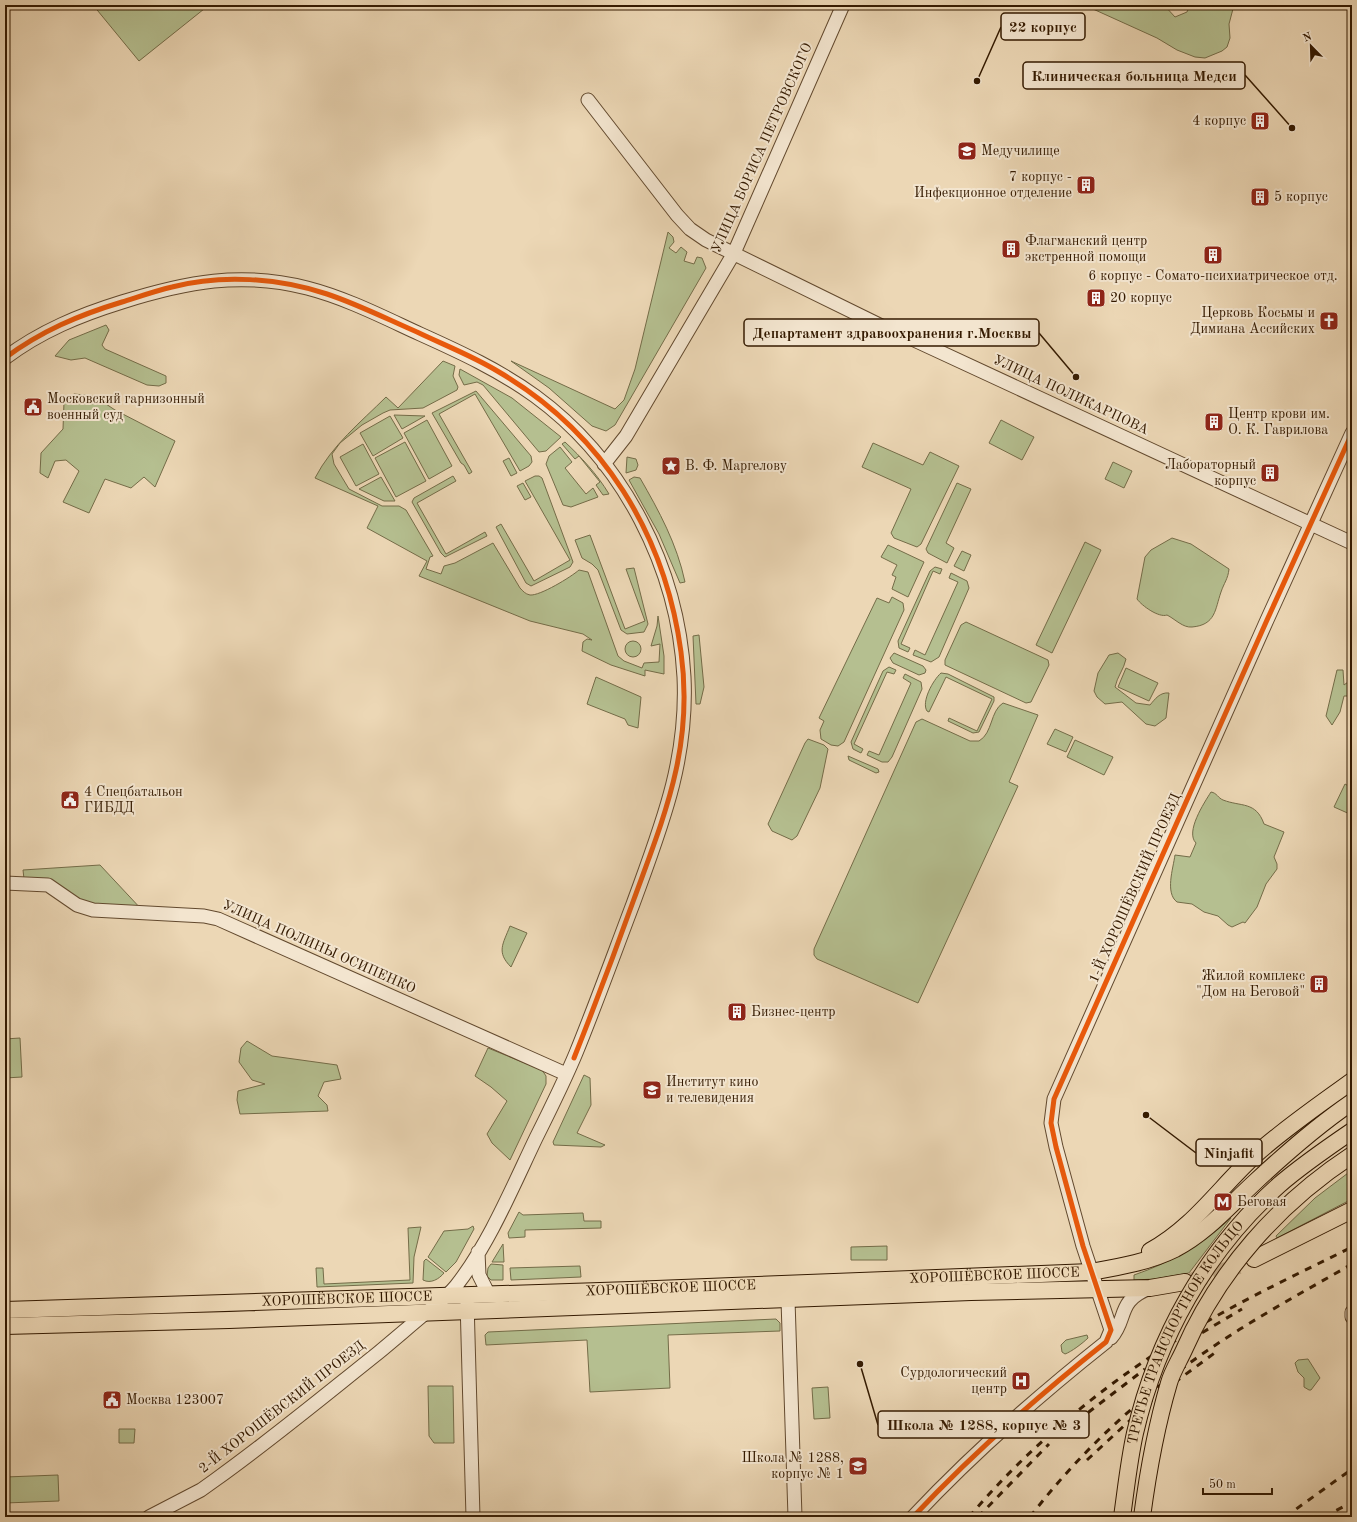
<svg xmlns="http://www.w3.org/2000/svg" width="1357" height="1522" font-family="'Old Standard TT',serif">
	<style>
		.green { fill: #b5bf90; stroke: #746c48 }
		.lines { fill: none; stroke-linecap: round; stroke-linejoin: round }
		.major-tunnel { stroke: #c7b191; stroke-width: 16; stroke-dasharray: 16 8; stroke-linecap: butt }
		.minor-casing { stroke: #62492e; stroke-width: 15 }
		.major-casing { stroke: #341a01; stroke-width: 18 }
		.minor { stroke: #f3e5cf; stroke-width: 13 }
		.major { stroke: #ecd7b5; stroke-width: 16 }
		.rail { stroke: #341a01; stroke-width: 3; stroke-dasharray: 7 7; stroke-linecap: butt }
		.major-bridge-casing { stroke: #341a01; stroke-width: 18; stroke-linecap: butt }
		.major-bridge { stroke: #ecd7b5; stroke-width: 16 }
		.cycleway-casing { stroke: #f3e5cf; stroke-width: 8 }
		.cycleway { stroke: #e8590c; stroke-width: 5 }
		.labels { text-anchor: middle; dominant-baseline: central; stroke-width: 4; stroke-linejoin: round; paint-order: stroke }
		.poi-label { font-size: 14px; fill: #341a01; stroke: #f3e5cf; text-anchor: start }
		.street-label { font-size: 14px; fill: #341a01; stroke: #f3e5cf }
		.leader { fill: none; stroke: #341a01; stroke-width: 1.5 }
		.callout-dot { fill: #341a01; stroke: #f3e5cf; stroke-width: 1.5 }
		.callout { fill: #f3e5cf; stroke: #341a01; stroke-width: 1.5 }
		.callout-label { font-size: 15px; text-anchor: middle; font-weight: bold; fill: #341a01 }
	</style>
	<rect width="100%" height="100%" fill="#ecd7b5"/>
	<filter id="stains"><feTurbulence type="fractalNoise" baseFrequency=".005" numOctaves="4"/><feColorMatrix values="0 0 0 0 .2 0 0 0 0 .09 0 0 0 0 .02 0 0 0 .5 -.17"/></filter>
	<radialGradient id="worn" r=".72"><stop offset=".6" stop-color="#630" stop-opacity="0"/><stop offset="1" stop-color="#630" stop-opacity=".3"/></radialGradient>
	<path class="green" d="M 93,5 L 209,5 L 139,61 Z
		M 1089,5 L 1164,5 L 1175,17 L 1187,12 L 1190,5 L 1234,5 L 1229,24 L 1230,38 L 1227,47 L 1222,51 L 1205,58 L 1195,57 L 1177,50 L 1157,38 L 1093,9 Z
		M 668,232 L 673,237 L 674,242 L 669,248 L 676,253 L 681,247 L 687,252 L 684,261 L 694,264 L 697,257 L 702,258 L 706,268 L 615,425 L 606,431 L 592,426 L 549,388 L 511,361 L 615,409 L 624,400 L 635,369 Z
		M 106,325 L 109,330 L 102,345 L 105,349 L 166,376 L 166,383 L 159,386 L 147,385 L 85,358 L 71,360 L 55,356 L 69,340 Z
		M 443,361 L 455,366 L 453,376 L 458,387 L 457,390 L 423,408 L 390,410 L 383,413 L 362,425 L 340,443 L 332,454 L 334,464 L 349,489 L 382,506 L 399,506 L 406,510 L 433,556 L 430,557 L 426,569 L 441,574 L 444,566 L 455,563 L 493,543 L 520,588 C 523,591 525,594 530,595 C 540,596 571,577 579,570 L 588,572 L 618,656 L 624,661 L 642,668 L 644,663 L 659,662 L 660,644 L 651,646 L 657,626 L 658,616 L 664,656 L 664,674 L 645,670 L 645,676 L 611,665 L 582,651 L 583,642 L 587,639 L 592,640 L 583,634 L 530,621 L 419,576 L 427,561 L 367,528 L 378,506 L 315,478 C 332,445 361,422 386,397 L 398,408 Z
		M 460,369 L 512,398 L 561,437 L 546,451 L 539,452 L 483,385 L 477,382 L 464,385 L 459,375 Z
		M 476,391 L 531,456 L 532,462 L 529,466 L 520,471 L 475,394 L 439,414 L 472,472 L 469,474 L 464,465 L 461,463 L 432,413 Z
		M 74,394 L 94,396 L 115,410 L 175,441 L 155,487 L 144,477 L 131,488 L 105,479 L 89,513 L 63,502 L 79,471 L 66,460 L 55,461 L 48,478 L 40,473 L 41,453 L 63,429 L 64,402 Z
		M 394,415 L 425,416 L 402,429 Z
		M 390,416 L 403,438 L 373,456 L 360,433 Z
		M 427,420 L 452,466 L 429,479 L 404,433 Z
		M 1001,420 L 1034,437 L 1022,460 L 989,443 Z
		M 405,442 L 426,481 L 396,497 L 375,458 Z
		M 565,442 C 581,457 597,474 609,494 L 603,495 L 596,485 L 600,482 L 579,456 L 575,459 L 562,444 Z
		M 873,443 L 923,465 L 930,452 L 959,466 L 921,544 L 917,547 L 894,538 L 891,533 L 911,489 L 862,467 Z
		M 363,444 L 379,474 L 356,486 L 340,457 Z
		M 560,447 L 572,462 L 565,468 L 586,494 L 593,488 L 598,497 L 571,507 L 563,505 L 546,464 L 549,456 Z
		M 627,457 L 636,459 L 638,465 L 636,470 L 626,473 Z
		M 509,458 L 517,473 L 511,476 L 503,461 Z
		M 1113,462 L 1132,471 L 1124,488 L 1105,479 Z
		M 453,476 L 456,481 L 417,503 L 446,554 L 485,532 L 487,536 L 445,557 L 441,553 L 412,502 L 414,498 Z
		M 535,476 L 539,476 L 542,478 L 573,562 L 570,567 L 531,586 L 526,583 L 496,527 L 501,524 L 534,581 L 570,560 L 525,481 Z
		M 381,477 L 395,501 L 384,501 L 359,489 Z
		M 634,477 L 640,478 C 659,511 677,544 685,582 L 680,583 L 659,534 L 629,480 Z
		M 523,483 L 531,497 L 525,500 L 517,486 Z
		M 957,483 L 971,489 L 946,543 L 954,548 L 947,563 L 928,553 L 926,549 Z
		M 590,535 L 625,629 L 645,621 L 626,569 L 634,568 L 648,624 L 644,632 L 627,634 L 621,630 L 598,570 L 592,564 L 582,558 L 575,540 Z
		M 1172,538 L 1191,544 L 1229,569 C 1228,579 1224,583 1221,592 C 1215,609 1216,625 1192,627 C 1183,628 1175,619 1167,615 C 1159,618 1142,606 1137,599 L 1145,557 L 1151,550 Z
		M 1085,542 L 1101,550 L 1052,653 L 1036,645 Z
		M 888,545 L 924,562 L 908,597 L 892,589 L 896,577 L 892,575 L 897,565 L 881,557 Z
		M 962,551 L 971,555 L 964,571 L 954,566 Z
		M 935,567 L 942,569 L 940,574 L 933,571 L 901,644 L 910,648 L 908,652 L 899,648 L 898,641 L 930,571 Z
		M 951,573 L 967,581 L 969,588 L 939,657 L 931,662 L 913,655 L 915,650 L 925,655 L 958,582 L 949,578 Z
		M 892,597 L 903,603 L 904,610 L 844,742 L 838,746 L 831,745 L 821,739 L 820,730 L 824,721 L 819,718 L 877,598 L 889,603 Z
		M 966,622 L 1048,660 L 1049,665 L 1031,702 L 1026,703 L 945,665 L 945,660 L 961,625 Z
		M 699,635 L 704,687 L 700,704 L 696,704 L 693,636 Z
		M625 649a8 8 0 1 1 16 0a8 8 0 1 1-16 0Z
		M 894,653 L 923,666 L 926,670 L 925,673 L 919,675 L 893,663 L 890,658 Z
		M 1118,653 L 1126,659 C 1124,669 1117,677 1115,687 L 1136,703 L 1150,705 C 1155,699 1160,692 1169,693 L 1166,718 L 1155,726 L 1146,724 L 1122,702 L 1105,704 L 1097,697 L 1094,691 L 1098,673 L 1109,655 Z
		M 889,667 L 896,670 L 894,674 L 887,672 L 854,744 L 863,749 L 861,753 L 853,749 L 851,742 L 883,671 Z
		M 1126,668 L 1158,683 L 1149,701 L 1118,687 Z
		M 1337,670 L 1343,670 L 1344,685 L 1352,679 L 1352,696 L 1344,696 L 1340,712 L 1332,725 L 1326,716 Z
		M 941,673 L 948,674 L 994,697 L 994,701 L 979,732 L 973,733 L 948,721 L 949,718 L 977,731 L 992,699 L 946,677 L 929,712 L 927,711 C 921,702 933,680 941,673 Z
		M 905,674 L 921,682 L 922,689 L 892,757 L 888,762 L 882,762 L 867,755 L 869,751 L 879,755 L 911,683 L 903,678 Z
		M 596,677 L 641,697 L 638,728 L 628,725 L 625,719 L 587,704 Z
		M 1003,703 L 1038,715 L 1009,782 L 1018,786 L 918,1003 L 817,959 L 814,955 L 814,949 L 916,722 L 922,719 L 970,741 L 979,741 C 993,733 990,711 1003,703 Z
		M 1055,729 L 1073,737 L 1066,752 L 1047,744 Z
		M 808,739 L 824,745 L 828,749 L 820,788 L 797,836 L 792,840 L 772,831 L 768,824 L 805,743 Z
		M 1075,740 L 1113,757 L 1104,775 L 1067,757 Z
		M 848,756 L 878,769 L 879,772 L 876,773 L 849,760 Z
		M 1345,784 L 1352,788 L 1352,815 L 1334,807 Z
		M 1211,792 C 1217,793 1218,798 1223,800 C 1241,807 1256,801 1264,824 L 1284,832 L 1274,857 L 1277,864 L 1277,869 L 1266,884 L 1257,907 L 1245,923 L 1243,922 L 1232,927 L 1228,925 L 1218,916 L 1204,912 L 1192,904 L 1177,902 C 1165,893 1173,869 1175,855 L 1190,857 L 1196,843 C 1185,832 1204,803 1211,792 Z
		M 100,865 L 143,911 L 104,909 L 24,879 L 23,870 Z
		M 510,926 L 527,933 L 511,967 C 496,952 503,944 510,926 Z
		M 20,1038 L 22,1077 L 5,1078 L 5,1039 Z
		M 247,1041 L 272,1056 L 337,1065 L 341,1079 L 324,1082 L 318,1096 L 327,1105 L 328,1111 L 240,1114 L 237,1100 L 238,1091 L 265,1084 L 252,1080 L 239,1062 L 241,1048 Z
		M 488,1048 L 542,1070 L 546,1076 L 546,1084 L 510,1160 L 492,1143 L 487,1134 L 507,1101 L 491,1087 L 475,1076 Z
		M 584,1075 L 590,1078 L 591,1105 L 577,1133 L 605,1145 L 601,1147 L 554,1145 L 553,1142 Z
		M 1352,1170 L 1352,1199 L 1277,1238 L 1276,1236 L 1315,1198 Z
		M 519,1212 L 523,1215 L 583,1213 L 584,1221 L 601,1221 L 601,1228 L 525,1230 L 525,1237 L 509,1238 L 508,1233 Z
		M 1231,1218 L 1189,1273 L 1155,1279 L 1134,1280 L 1134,1275 C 1172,1262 1202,1244 1231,1218 Z
		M 473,1226 L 474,1229 L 456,1262 L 446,1272 L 428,1257 L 444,1231 L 468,1229 Z
		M 421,1227 L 414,1257 L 413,1283 L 317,1287 L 316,1268 L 323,1268 L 324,1284 L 410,1280 L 408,1228 Z
		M 503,1244 L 504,1262 L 492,1262 Z
		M 887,1246 L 887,1260 L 851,1260 L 851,1247 Z
		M 426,1259 L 444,1273 C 439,1279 431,1284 423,1280 L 424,1261 Z
		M 491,1264 L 503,1265 L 503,1280 L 491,1280 L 487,1276 L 488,1268 Z
		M 580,1266 L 581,1277 L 511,1280 L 510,1268 Z
		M 776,1319 L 780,1323 L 780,1331 L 668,1335 L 670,1388 L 590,1392 L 587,1340 L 486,1345 L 485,1335 L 488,1332 Z
		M 1087,1335 L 1088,1338 C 1083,1343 1071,1352 1065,1354 L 1062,1352 L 1061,1345 L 1066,1340 Z
		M 1308,1359 L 1320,1378 L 1311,1390 L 1309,1390 L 1304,1387 L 1304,1378 L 1298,1372 L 1295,1363 L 1298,1360 Z
		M 428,1386 L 453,1386 L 454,1443 L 434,1443 L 429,1436 Z
		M 828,1387 L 830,1418 L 814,1419 L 812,1388 Z
		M 119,1429 L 135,1429 L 134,1443 L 119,1443 Z
		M 58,1475 L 59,1501 L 5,1503 L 5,1477 Z"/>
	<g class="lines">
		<path class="major-tunnel" d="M 1190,1281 L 1239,1266"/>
		<defs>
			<path id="minor" d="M 588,100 L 677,215 L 690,229 L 706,240 L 906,338 L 910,338 L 1352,543
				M 5,358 C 41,331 80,315 122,302 C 186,282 241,271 307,288 C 346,298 383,317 420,334 C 460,352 499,370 535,396 C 624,461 678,568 684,677 C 688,761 661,827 633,904 C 614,954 596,1004 576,1053 C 564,1082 550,1110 536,1138 C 513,1186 489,1244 456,1286 C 448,1296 438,1303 428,1311 C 411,1325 395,1339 378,1353 C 324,1396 271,1440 215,1480 L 201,1490 L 149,1517
				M 604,464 L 626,436 L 734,253 L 843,5
				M 5,883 L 48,885 L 77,905 L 93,910 L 204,916 L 218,919 L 566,1074
				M 478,1252 L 479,1275 L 488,1293
				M 788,1300 L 795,1517
				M 467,1301 L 473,1517
				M 1352,1312 L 1352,1317
				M 1111,1338 C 1128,1319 1116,1301 1150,1288
				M 913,1517 C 973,1453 1038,1396 1106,1342 L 1111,1330 L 1083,1246 L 1056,1147 L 1051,1123 L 1054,1099 L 1267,620 L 1352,433"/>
			<g id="major">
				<path d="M 1150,1251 C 1193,1228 1220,1187 1255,1155 C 1285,1128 1319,1105 1352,1081"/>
				<path d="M 1254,1259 L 1352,1210"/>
				<path id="s1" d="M 5,1310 L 631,1290 L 1091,1272 C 1119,1267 1149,1262 1175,1249 C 1207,1232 1228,1207 1254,1183 C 1285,1154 1317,1126 1352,1102"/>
				<path d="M 5,1326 L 229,1320 L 971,1292 L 1150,1288 L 1185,1282"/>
			</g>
		</defs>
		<use href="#minor" class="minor-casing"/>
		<use href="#major" class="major-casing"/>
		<use href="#minor" class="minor"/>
		<use href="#major" class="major"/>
		<path class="rail" d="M 1178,1347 L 1242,1309
			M 1163,1391 L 1216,1352
			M 1077,1421 L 1145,1369
			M 1087,1460 L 1152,1400
			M 969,1517 C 1033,1441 1116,1375 1201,1325 C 1250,1296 1302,1272 1352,1247
			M 978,1517 L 1049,1444
			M 1030,1517 C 1075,1458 1131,1405 1191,1362 C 1242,1325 1298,1295 1352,1264
			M 1285,1517 L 1352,1469
			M 1324,1517 L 1352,1502
			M 1346,1517 L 1352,1513"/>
		<defs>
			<g id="major-bridge">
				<path id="s2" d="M 1122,1517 C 1126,1489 1129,1460 1135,1433 C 1157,1338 1206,1250 1279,1185 C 1302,1165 1327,1148 1352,1131"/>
				<path d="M 1142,1517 C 1148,1472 1156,1427 1169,1383 C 1172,1372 1179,1361 1184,1350 C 1219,1270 1279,1203 1352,1155"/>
			</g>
		</defs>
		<use href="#major-bridge" class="major-bridge-casing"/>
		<use href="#major-bridge" class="major-bridge"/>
		<defs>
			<path id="cycleway" d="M 5,358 C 41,331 79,315 122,302 C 138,297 155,291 172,287 C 222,274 278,278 327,294 C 357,304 387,319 417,332 C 444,345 473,356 499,372 C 603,433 665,534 681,652 C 694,746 665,814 634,899 C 615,952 595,1005 574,1058
				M 913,1517 C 973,1453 1038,1396 1106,1342 L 1111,1330 L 1083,1246 L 1056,1147 L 1051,1123 L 1054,1099 L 1267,620 L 1352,433"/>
		</defs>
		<use href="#cycleway" class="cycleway-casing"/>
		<use href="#cycleway" class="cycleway"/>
	</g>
	<defs>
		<symbol id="building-square" viewBox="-11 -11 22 22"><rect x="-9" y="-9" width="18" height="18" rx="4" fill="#8f2418" stroke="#f3e5cf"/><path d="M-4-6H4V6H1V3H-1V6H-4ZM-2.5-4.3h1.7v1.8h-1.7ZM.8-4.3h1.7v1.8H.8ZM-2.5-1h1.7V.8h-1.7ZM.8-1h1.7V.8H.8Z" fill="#fff"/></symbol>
		<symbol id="university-square" viewBox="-11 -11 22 22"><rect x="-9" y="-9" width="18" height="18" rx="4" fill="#8f2418" stroke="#f3e5cf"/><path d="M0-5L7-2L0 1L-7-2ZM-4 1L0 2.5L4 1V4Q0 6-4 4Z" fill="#fff"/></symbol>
		<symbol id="church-square" viewBox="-11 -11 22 22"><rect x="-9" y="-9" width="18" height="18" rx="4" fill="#8f2418" stroke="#f3e5cf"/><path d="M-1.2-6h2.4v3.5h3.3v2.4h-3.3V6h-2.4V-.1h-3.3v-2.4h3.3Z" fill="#fff"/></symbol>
		<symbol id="civic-square" viewBox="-11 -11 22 22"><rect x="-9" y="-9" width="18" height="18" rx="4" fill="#8f2418" stroke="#f3e5cf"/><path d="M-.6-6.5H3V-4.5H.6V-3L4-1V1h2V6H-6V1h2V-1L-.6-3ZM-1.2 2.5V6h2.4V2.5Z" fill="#fff"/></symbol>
		<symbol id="sight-square" viewBox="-11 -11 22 22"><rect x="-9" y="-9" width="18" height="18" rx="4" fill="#8f2418" stroke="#f3e5cf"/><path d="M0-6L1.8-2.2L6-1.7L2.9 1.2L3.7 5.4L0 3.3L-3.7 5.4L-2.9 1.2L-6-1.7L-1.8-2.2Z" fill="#fff"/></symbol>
		<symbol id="metro-square" viewBox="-11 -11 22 22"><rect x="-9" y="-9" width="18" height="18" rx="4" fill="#8f2418" stroke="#f3e5cf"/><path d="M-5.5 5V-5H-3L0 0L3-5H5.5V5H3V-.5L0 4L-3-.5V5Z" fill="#fff"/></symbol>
		<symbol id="hospital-square" viewBox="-11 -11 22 22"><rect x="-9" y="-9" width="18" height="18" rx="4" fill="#8f2418" stroke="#f3e5cf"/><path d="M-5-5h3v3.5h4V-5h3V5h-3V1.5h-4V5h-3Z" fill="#fff"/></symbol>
		<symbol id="school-square" viewBox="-11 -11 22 22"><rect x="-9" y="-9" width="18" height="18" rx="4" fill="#8f2418" stroke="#f3e5cf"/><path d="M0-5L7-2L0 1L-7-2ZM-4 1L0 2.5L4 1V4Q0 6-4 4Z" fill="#fff"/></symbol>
	</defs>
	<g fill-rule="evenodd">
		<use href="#building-square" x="1249" y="110" width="22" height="22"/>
		<use href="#university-square" x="956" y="140" width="22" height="22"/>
		<use href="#building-square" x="1075" y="174" width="22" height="22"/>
		<use href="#building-square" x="1249" y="186" width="22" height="22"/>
		<use href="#building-square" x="1000" y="238" width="22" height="22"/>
		<use href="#building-square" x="1202" y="244" width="22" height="22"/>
		<use href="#building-square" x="1085" y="287" width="22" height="22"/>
		<use href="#church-square" x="1318" y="310" width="22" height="22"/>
		<use href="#civic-square" x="22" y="396" width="22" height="22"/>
		<use href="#building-square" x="1203" y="411" width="22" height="22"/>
		<use href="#sight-square" x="660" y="455" width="22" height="22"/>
		<use href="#building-square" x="1259" y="462" width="22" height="22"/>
		<use href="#civic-square" x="59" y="789" width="22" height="22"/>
		<use href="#building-square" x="1308" y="973" width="22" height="22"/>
		<use href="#building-square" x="726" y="1001" width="22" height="22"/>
		<use href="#university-square" x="641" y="1079" width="22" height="22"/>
		<use href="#metro-square" x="1212" y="1191" width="22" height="22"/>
		<use href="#hospital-square" x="1010" y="1370" width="22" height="22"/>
		<use href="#civic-square" x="101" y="1389" width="22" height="22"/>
		<use href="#school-square" x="847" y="1455" width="22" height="22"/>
	</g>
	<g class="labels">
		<g class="poi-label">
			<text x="1246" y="121" text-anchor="end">4 корпус</text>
			<text x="981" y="151">Медучилище</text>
			<text x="1072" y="177" text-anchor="end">7 корпус -<tspan x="1072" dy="16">Инфекционное отделение</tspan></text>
			<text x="1274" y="197">5 корпус</text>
			<text x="1025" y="241">Флагманский центр<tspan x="1025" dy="16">экстренной помощи</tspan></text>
			<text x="1213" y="276" text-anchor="middle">6 корпус - Сомато-психиатрическое отд.</text>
			<text x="1110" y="298">20 корпус</text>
			<text x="1315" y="313" text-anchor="end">Церковь Косьмы и<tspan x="1315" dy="16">Димиана Ассийских</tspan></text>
			<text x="47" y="399">Московский гарнизонный<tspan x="47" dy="16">военный суд</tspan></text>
			<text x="1228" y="414">Центр крови им.<tspan x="1228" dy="16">О. К. Гаврилова</tspan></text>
			<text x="1256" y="465" text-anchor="end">Лабораторный<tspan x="1256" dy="16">корпус</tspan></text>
			<text x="685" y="466">В. Ф. Маргелову</text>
			<text x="84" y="792">4 Спецбатальон<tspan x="84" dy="16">ГИБДД</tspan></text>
			<text x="1305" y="976" text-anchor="end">Жилой комплекс<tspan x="1305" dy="16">"Дом на Беговой"</tspan></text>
			<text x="751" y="1012">Бизнес-центр</text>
			<text x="666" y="1082">Институт кино<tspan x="666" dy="16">и телевидения</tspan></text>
			<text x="1237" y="1202">Беговая</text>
			<text x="1007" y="1373" text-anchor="end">Сурдологический<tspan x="1007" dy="16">центр</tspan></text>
			<text x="126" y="1400">Москва 123007</text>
			<text x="844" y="1458" text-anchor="end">Школа № 1288,<tspan x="844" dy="16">корпус № 1</tspan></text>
		</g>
		<g class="street-label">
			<text transform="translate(762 148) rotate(-66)">УЛИЦА БОРИСА ПЕТРОВСКОГО</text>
			<text transform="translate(1071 395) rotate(25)">УЛИЦА ПОЛИКАРПОВА</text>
			<text transform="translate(1135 888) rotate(-66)">1-Й ХОРОШЁВСКИЙ ПРОЕЗД</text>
			<text transform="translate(319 947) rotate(24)">УЛИЦА ПОЛИНЫ ОСИПЕНКО</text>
			<text stroke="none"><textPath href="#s1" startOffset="990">ХОРОШЁВСКОЕ ШОССЕ</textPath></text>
			<text stroke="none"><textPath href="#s1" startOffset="666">ХОРОШЁВСКОЕ ШОССЕ</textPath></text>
			<text stroke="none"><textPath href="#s1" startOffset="342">ХОРОШЁВСКОЕ ШОССЕ</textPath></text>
			<text stroke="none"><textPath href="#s2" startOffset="198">ТРЕТЬЕ ТРАНСПОРТНОЕ КОЛЬЦО</textPath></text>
			<text transform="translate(282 1407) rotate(-38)">2-Й ХОРОШЁВСКИЙ ПРОЕЗД</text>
		</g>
	</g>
	<path class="leader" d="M977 81L1001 27M1292 128L1245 75M1076 377L1039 333M1146 1115L1196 1153M860 1364L878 1425"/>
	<g class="callout-dot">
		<circle cx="977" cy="81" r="4"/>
		<circle cx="1292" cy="128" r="4"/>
		<circle cx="1076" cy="377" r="4"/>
		<circle cx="1146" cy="1115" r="4"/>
		<circle cx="860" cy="1364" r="4"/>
	</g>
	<g class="callout">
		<rect x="1001" y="13" width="84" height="27" rx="4"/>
		<rect x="1023" y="62" width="222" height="27" rx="4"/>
		<rect x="744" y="319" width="295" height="27" rx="4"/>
		<rect x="1196" y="1139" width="66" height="27" rx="4"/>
		<rect x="878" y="1411" width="211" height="27" rx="4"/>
	</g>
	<g class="callout-label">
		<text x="1043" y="32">22 корпус</text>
		<text x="1134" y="81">Клиническая больница Медси</text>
		<text x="892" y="338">Департамент здравоохранения г.Москвы</text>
		<text x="1229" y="1158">Ninjafit</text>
		<text x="984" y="1430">Школа № 1288, корпус № 3</text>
	</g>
	<rect width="1357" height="1522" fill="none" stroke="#ecd7b5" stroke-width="20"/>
	<rect x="6" y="6" width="1345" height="1510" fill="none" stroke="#341a01" stroke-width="2"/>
	<rect x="10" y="10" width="1337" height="1502" fill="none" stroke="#341a01"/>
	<g transform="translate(1311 46) rotate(337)" stroke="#f3e5cf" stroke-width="3" paint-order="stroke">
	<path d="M0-3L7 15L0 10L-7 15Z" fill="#341a01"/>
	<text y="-6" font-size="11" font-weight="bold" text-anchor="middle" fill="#341a01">N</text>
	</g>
	<path d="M1203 1488v6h69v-6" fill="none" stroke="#341a01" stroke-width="2"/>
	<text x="1209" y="1488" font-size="12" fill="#341a01" stroke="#f3e5cf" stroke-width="3" paint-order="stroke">50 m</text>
	<rect width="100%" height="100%" filter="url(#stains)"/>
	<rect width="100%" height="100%" fill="url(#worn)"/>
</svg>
